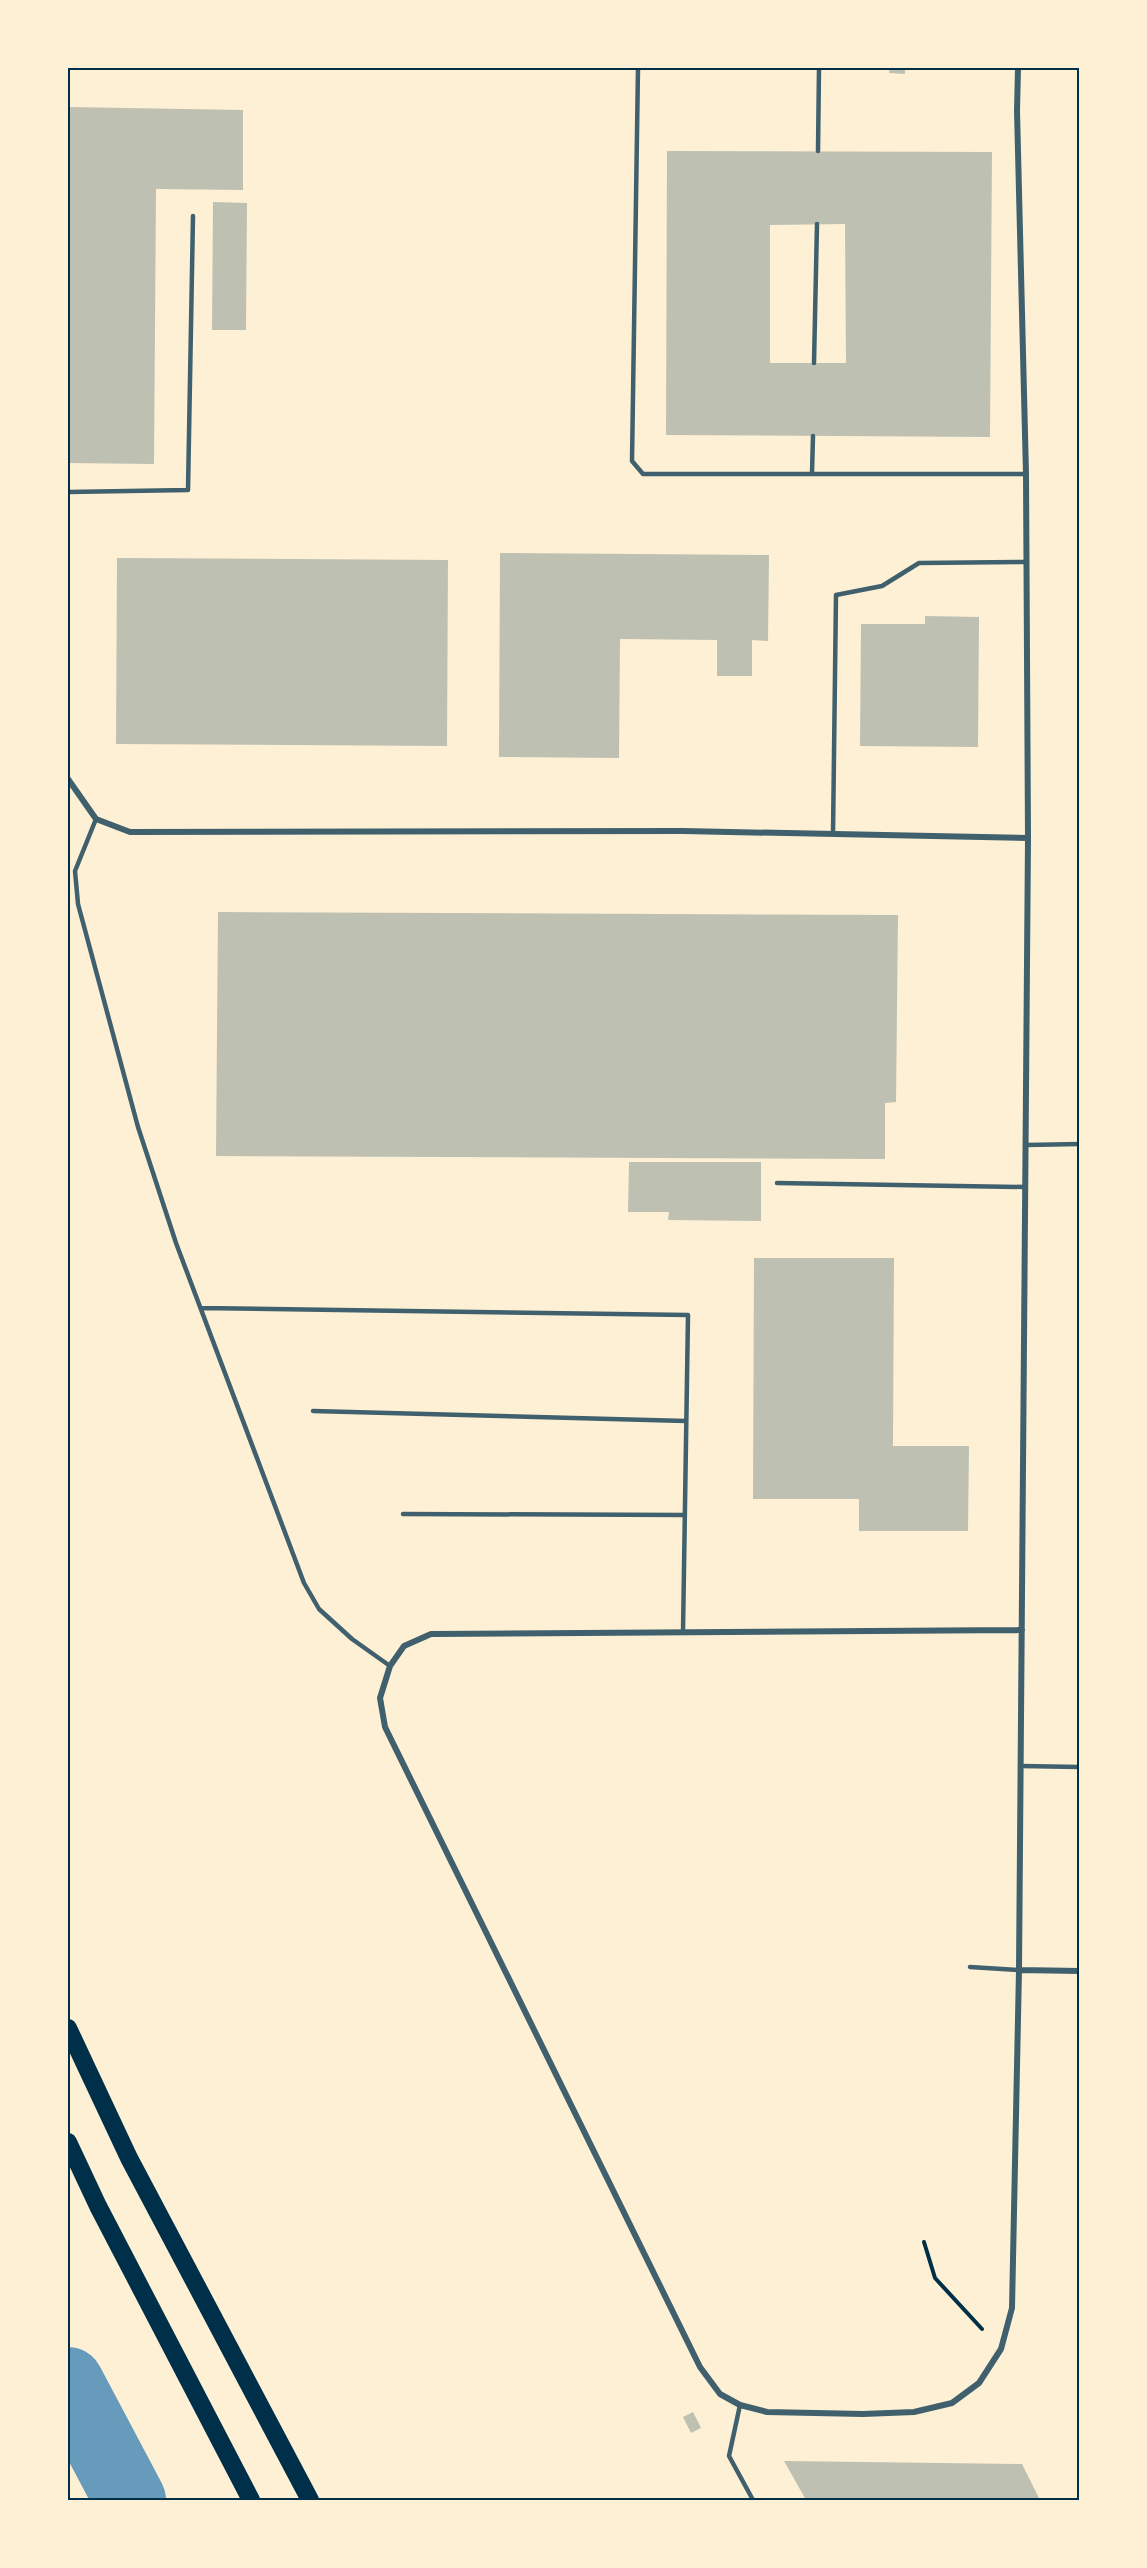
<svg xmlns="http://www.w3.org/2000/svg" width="1147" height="2568" font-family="'Space Grotesk',sans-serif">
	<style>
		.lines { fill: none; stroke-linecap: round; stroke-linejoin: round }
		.river { stroke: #669bbc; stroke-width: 72 }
		.building { fill: #bec0b2; fill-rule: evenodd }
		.path { stroke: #003049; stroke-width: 4 }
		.service { stroke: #3f606c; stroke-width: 4.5 }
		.minor { stroke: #3f606c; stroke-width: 6 }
		.motorway { stroke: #003049; stroke-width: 18 }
		.neatline { fill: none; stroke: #003049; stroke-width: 2 }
	</style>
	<rect width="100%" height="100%" fill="#fdf0d5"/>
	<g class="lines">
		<path class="river" d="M 68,2383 L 130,2500"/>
	</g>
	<path class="building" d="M 890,68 L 905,68 L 905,74 L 889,73 Z
		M 68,107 L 243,110 L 243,190 L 156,189 L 154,464 L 68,463 Z
		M 667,151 L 992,152 L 990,437 L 666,435 ZM 845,224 L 846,363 L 770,363 L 770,225 Z
		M 213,202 L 247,203 L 246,330 L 212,330 Z
		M 500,553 L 769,555 L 768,641 L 752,640 L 752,676 L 717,676 L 717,640 L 620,639 L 619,758 L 499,757 Z
		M 117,558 L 448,560 L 447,746 L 116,744 Z
		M 925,616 L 979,617 L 978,747 L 860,746 L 861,624 L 925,624 Z
		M 218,912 L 898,915 L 896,1102 L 885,1103 L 885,1159 L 216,1156 Z
		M 629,1162 L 761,1162 L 761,1221 L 668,1220 L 669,1212 L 628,1212 Z
		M 754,1258 L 894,1258 L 893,1446 L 969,1446 L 968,1531 L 859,1531 L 859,1499 L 753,1499 Z
		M 693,2412 L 701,2428 L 691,2433 L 683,2417 Z
		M 784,2461 L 1022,2464 L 1040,2500 L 806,2500 Z"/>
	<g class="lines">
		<path class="path" d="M 924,2242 L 935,2278 L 982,2329"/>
		<path class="service" d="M 638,68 L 632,461 L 643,474 L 1026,474
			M 818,151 L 819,68
			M 814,363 L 817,224
			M 812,473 L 813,436
			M 68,492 L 188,490 L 193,216
			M 96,819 L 75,871 L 78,904 L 138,1127 L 176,1243 L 304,1583 L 319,1609 L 352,1639 L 390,1666
			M 833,834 L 836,595 L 882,586 L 919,563 L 1026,562
			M 1026,1145 L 1080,1144
			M 777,1183 L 1025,1187
			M 201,1308 L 688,1315 L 683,1632
			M 313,1411 L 686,1421
			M 403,1514 L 684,1515
			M 1021,1766 L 1080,1767
			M 970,1967 L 1019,1970
			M 740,2405 L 729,2456 L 753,2500"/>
		<path class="minor" d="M 1018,68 L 1017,111 L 1026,474 L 1028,838 L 1019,1970 L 1012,2308 L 1001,2349 L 979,2383 L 952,2403 L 914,2412 L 863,2414 L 767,2412 L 740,2405 L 720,2394 L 700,2367 L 385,1727 L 380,1698 L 390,1666 L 404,1646 L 431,1634 L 1022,1630
			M 68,779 L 96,819 L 130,832 L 683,831 L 1028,838
			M 1019,1970 L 1080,1971"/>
		<path class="motorway" d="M 68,2028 L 129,2158 L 310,2500
			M 68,2142 L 98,2206 L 251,2500"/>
	</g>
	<rect width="1147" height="2568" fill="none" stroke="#fdf0d5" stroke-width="138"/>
	<rect x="69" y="69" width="1009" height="2430" class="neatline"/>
</svg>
